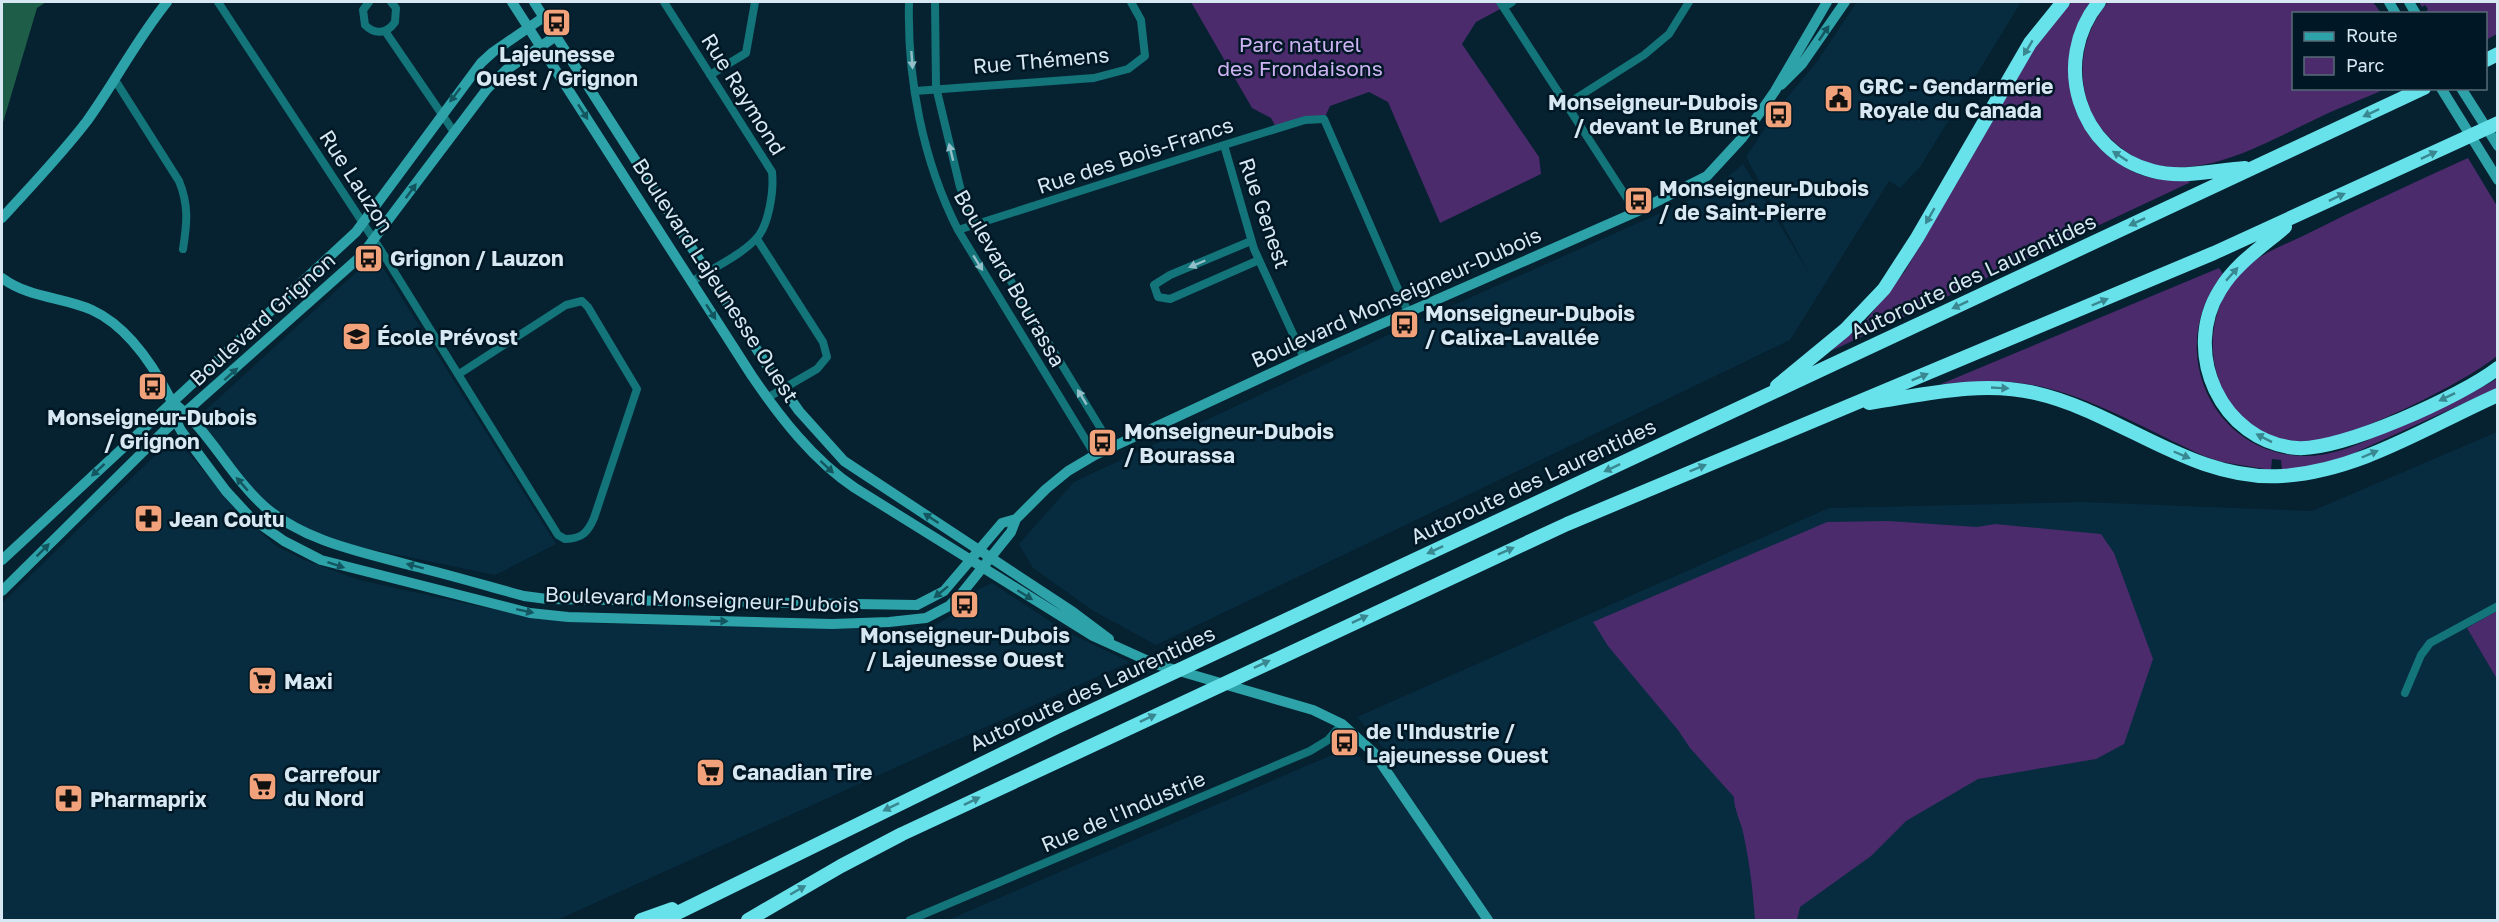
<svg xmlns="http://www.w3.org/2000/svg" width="2499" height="922" font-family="'Golos Text',sans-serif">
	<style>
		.built { fill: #072c3f }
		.green { fill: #4b2b6c }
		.water { fill: #1e5d47 }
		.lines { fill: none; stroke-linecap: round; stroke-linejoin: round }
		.street { stroke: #137479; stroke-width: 8 }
		.secondary { stroke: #2da2a8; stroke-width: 10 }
		.highway { stroke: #68e2ea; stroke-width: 14 }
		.oneway { fill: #145660 }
		.oneway2 { fill: #398791 }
		.oneway3 { fill: #93bfc8 }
		.labels { text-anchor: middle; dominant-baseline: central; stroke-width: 5; stroke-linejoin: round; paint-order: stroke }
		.park-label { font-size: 21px; fill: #ceb3f2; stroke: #001825 }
		.poi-label { font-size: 21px; font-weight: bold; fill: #d8e8f2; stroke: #001825; text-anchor: start }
		.street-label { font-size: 21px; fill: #d8e8f2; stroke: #001825 }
	</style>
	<rect width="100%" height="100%" fill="#062130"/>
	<path class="built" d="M 1857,2 L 2021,2 L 1920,167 L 1900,188 L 1889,181 L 1790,340 L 1156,645 L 1092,610 L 1033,568 L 1019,544 L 1074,482 L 1422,319 L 1710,191 L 1743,164 L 1809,273 L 1746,157 L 1779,107 L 1816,63 Z
		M 375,255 L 556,544 L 495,575 L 351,545 L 301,531 L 259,500 L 197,418 Z
		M 2497,432 L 2497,920 L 948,920 L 1348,748 L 1366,763 L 1387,752 L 1357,717 L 1829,508 L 2082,502 L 2312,511 Z
		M 174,437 L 246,519 L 276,546 L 304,560 L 359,580 L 524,616 L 588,623 L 844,629 L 912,629 L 936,625 L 956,612 L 979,589 L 992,583 L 1065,631 L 1130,662 L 557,920 L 2,920 L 2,603 Z"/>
	<path class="green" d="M 1191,2 L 1500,2 L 1504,7 L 1476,22 L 1462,44 L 1539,157 L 1541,174 L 1440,223 L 1388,102 L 1369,92 L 1330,106 L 1324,119 L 1277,129 L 1271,118 L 1252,108 Z
		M 2072,2 L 2090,2 C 2049,63 2069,147 2141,175 C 2158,181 2176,177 2191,182 L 1831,351 L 1867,319 L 1905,271 L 2033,51 L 2056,18 Z
		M 2108,2 L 2373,2 L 2381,13 L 2294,14 L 2294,88 L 2385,89 C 2363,99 2340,107 2318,118 C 2260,145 2180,196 2120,147 C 2106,136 2093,121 2088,104 C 2076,68 2084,31 2108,2 Z
		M 2419,2 L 2497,2 L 2497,34 L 2486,40 L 2486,14 L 2425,13 L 2428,9 L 2425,5 L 2422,7 Z
		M 2468,158 L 2497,206 L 2497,356 C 2466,382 2353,438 2313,441 C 2218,449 2181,331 2244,269 C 2260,254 2284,245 2303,236 C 2358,208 2413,183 2468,158 Z
		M 2219,268 L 2223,274 C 2163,347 2212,458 2309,456 C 2344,455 2377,435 2407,422 C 2438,408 2469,396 2498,378 L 2497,388 L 2352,454 L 2324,464 L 2282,470 L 2281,460 L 2272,459 L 2271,470 L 2222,462 L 2204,456 C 2145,430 2084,391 2020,383 C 1994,380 1967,382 1941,384 Z
		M 1888,521 L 1977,527 L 1995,524 L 2101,534 L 2114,553 L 2153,659 L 2124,744 L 2096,759 L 1978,779 L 1906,821 L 1871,856 L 1800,907 L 1797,920 L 1755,920 C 1753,892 1750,865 1744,837 C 1742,823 1734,811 1734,797 L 1690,748 L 1678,730 L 1608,646 L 1593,622 L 1827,522 Z
		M 2497,611 L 2497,679 L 2467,628 Z"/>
	<path class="water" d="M 2,2 L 46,2 L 37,8 L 2,126 Z"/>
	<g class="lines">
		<path class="street" d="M 218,2 L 382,252 L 558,535 L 565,539 C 582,539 588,532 594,518 L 637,389 L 588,307 L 582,301 L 566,305 L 459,374
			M 369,2 L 363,10 L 365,25 C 375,35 387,34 395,22 L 396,8 L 391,2
			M 664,2 L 772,172 C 774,190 769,227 755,240 C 738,257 711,269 691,282
			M 909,2 C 907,80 923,161 958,230 L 1095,455
			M 935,2 L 936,87 L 960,187 L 976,224 L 1112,447
			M 1500,2 L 1636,212
			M 1504,7 L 1512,2
			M 385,31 L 454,132
			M 710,75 L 746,53 L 755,2
			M 115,80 L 179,181 C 189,205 187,224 183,249
			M 915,91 L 1094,78 L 1128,69 L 1145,56 L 1141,20 L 1131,2
			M 1567,104 L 1644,55 L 1669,34 L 1689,2
			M 1224,145 L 1254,249 L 1304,358
			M 958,230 L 1224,145 L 1305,120 L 1324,119 L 1408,312
			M 757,239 L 823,342 L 827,357 L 817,369 L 767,398
			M 1251,241 L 1170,275 L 1154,285 L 1158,297 L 1170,299 L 1259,260
			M 2405,693 L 2421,655 L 2430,643 L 2498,606
			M 910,920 L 1310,751 L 1328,740 L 1342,724"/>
		<path class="secondary" d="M 512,2 L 752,376 C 780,417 813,460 855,488 L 1093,636 L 1155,664 L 1313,710 L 1342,724 L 1374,753 L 1488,920
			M 534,2 L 770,370 L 799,411 L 844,461 L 1073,612 L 1109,639
			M 2389,2 L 2396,14
			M 2409,2 L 2416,14
			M 1781,85 L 1802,64 L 1845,2
			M 2441,88 L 2498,180
			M 2461,88 L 2498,146
			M 2,218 C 30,187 61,155 87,121 C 115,82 137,39 167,2
			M 2,278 C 29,298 62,297 92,310 C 127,326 153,365 170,398 C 175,410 174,421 182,432 L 226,491 L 250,517 L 284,541 L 321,560 L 530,613 L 568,617 L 832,624 L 889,622 L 926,618 L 949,606 L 962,593 L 1011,532 L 1016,519 L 1046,489 L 1068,471 L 1095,455 L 1304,358 L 1636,212 L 1707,176 L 1743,137 L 1775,91 L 1827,2
			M 171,401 C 209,429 229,475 265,507 C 306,542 362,552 413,566 C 450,575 487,586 524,596 L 547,599 L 917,605 L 944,591 L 1002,523 L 1016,519
			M 2,560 L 356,232 L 481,63 L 493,52 L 544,17
			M 2,591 L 163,432 L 361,256 L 487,89 L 506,70 L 556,36"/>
		<path class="highway" d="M 2099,2 C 2051,61 2078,152 2153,171 C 2182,179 2216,170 2245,168
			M 2486,60 L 2498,54
			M 2285,227 C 2263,246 2235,264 2220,290 C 2181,352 2221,442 2297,448 C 2341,451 2462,396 2498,368
			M 1777,386 L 1845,330 L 1884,289 L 1917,238 L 2030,43 L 2063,2
			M 1869,403 C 1923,395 1980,380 2035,393 C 2120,412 2192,482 2282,476 C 2360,471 2428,426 2498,395
			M 641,920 L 672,909
			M 663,920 L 1057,727 L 2424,88
			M 748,920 L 841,866 L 902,834 L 1567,524 L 2214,253 L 2498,123"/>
	</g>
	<defs><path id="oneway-solid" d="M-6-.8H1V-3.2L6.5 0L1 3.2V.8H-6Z" transform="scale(1.5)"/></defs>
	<g class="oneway">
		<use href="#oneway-solid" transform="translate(1824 33) rotate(-56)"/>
		<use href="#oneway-solid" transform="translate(455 95) rotate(127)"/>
		<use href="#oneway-solid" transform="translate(583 112) rotate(57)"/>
		<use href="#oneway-solid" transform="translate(411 191) rotate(-54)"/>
		<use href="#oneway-solid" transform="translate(711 312) rotate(57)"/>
		<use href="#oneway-solid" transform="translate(231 374) rotate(-42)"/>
		<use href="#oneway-solid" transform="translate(827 467) rotate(43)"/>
		<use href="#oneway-solid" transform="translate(98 470) rotate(137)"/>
		<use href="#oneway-solid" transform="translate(242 484) rotate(-131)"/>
		<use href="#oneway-solid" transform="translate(931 518) rotate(-147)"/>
		<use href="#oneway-solid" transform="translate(43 550) rotate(-45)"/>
		<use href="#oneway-solid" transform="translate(336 565) rotate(18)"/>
		<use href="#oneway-solid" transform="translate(415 566) rotate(-165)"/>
		<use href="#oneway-solid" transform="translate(941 592) rotate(141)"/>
		<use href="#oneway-solid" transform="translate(1025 595) rotate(32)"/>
		<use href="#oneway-solid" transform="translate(525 611) rotate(12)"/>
		<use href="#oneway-solid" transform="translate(719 621) rotate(1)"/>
	</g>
	<g class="oneway2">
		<use href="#oneway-solid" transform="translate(2028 48) rotate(121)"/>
		<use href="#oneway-solid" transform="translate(2371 113) rotate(155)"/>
		<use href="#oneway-solid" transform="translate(2429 155) rotate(-25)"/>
		<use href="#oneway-solid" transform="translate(2120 156) rotate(-147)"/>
		<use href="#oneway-solid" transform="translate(2337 197) rotate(-25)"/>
		<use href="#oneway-solid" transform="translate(1930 216) rotate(120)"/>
		<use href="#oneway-solid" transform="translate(2137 222) rotate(155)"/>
		<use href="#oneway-solid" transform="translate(2232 274) rotate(-48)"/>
		<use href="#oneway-solid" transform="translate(2100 302) rotate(-23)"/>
		<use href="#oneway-solid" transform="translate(1960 305) rotate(155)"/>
		<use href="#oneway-solid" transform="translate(1920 377) rotate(-22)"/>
		<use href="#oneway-solid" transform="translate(2000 388) rotate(3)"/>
		<use href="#oneway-solid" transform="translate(2447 397) rotate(154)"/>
		<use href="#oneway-solid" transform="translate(2264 438) rotate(-153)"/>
		<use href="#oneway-solid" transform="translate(2370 454) rotate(-23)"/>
		<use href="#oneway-solid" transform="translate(2182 455) rotate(23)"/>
		<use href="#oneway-solid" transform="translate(1612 468) rotate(155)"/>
		<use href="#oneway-solid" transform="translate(1698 468) rotate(-22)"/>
		<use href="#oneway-solid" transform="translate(1435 550) rotate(155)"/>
		<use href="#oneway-solid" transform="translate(1506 551) rotate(-24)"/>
		<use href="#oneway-solid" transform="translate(1360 619) rotate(-25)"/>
		<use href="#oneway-solid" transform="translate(1262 664) rotate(-25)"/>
		<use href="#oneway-solid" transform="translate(1148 718) rotate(-25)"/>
		<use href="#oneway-solid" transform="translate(972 801) rotate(-26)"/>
		<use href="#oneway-solid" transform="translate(891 807) rotate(154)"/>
		<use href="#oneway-solid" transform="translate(798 890) rotate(-30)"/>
	</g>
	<g class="oneway3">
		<use href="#oneway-solid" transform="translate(912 60) rotate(86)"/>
		<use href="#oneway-solid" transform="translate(951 152) rotate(-104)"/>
		<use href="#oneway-solid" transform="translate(978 263) rotate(58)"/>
		<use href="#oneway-solid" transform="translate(1197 264) rotate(157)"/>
		<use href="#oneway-solid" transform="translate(1082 397) rotate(-121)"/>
	</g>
	<defs>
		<symbol id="bus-square" viewBox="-11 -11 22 22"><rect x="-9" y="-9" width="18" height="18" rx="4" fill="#f1a27b" stroke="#001825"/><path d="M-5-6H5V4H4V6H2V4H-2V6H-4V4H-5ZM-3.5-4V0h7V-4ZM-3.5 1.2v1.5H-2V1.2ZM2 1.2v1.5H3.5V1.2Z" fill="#111"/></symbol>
		<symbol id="civic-square" viewBox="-11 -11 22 22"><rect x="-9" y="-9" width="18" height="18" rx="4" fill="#f1a27b" stroke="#001825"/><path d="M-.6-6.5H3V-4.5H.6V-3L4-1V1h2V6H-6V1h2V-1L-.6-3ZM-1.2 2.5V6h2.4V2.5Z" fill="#111"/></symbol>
		<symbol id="school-square" viewBox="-11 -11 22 22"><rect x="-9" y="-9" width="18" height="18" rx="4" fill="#f1a27b" stroke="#001825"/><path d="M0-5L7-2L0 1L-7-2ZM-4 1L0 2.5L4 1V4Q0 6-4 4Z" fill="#111"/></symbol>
		<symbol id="pharmacy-square" viewBox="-11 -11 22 22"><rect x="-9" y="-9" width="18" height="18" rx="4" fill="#f1a27b" stroke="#001825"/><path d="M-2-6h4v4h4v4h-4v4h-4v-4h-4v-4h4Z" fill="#111"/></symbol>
		<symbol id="supermarket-square" viewBox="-11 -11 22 22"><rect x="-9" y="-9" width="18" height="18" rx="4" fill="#f1a27b" stroke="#001825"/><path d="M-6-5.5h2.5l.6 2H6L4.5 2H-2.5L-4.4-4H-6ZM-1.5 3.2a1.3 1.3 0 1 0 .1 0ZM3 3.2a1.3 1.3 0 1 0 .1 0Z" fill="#111"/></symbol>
	</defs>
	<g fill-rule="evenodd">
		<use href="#bus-square" x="540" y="6" width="33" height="33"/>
		<use href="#civic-square" x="1822" y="82" width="33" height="33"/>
		<use href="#bus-square" x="1762" y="98" width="33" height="33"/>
		<use href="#bus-square" x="1622" y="184" width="33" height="33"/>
		<use href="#bus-square" x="352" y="242" width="33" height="33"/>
		<use href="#bus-square" x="1388" y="308" width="33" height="33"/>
		<use href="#school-square" x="340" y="320" width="33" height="33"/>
		<use href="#bus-square" x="136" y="370" width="33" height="33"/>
		<use href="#bus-square" x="1086" y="426" width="33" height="33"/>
		<use href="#pharmacy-square" x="132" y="502" width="33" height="33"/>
		<use href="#bus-square" x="948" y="588" width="33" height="33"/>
		<use href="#supermarket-square" x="246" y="664" width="33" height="33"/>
		<use href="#bus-square" x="1328" y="726" width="33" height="33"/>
		<use href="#supermarket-square" x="694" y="756" width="33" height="33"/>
		<use href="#supermarket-square" x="246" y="770" width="33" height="33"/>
		<use href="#pharmacy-square" x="52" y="782" width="33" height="33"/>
	</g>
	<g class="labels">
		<g class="park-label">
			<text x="1300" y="44">Parc naturel<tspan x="1300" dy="24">des Frondaisons</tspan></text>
		</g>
		<g class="poi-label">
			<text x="557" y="54" text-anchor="middle">Lajeunesse<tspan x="557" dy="24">Ouest / Grignon</tspan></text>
			<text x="1859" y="86">GRC - Gendarmerie<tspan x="1859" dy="24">Royale du Canada</tspan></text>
			<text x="1758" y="102" text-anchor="end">Monseigneur-Dubois<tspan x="1758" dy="24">/ devant le Brunet</tspan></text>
			<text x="1659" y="188">Monseigneur-Dubois<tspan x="1659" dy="24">/ de Saint-Pierre</tspan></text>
			<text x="390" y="258">Grignon / Lauzon</text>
			<text x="1425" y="313">Monseigneur-Dubois<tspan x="1425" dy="24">/ Calixa-Lavallée</tspan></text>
			<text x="377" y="337">École Prévost</text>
			<text x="152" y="417" text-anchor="middle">Monseigneur-Dubois<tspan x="152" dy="24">/ Grignon</tspan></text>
			<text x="1124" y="431">Monseigneur-Dubois<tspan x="1124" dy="24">/ Bourassa</tspan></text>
			<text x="169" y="519">Jean Coutu</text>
			<text x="965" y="635" text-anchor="middle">Monseigneur-Dubois<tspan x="965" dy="24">/ Lajeunesse Ouest</tspan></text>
			<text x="284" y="681">Maxi</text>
			<text x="1366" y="731">de l'Industrie /<tspan x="1366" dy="24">Lajeunesse Ouest</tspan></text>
			<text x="732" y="772">Canadian Tire</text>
			<text x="284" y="774">Carrefour<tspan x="284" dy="24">du Nord</tspan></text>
			<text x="90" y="799">Pharmaprix</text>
		</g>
		<g class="street-label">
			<text transform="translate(1041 60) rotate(-5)">Rue Thémens</text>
			<text transform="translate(744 94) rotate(58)">Rue Raymond</text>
			<text transform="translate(1135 155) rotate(-18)">Rue des Bois-Francs</text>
			<text transform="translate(357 181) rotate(57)">Rue Lauzon</text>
			<text transform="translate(1265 213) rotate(71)">Rue Genest</text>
			<text transform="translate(1973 276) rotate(-25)">Autoroute des Laurentides</text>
			<text transform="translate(1010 278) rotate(60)">Boulevard Bourassa</text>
			<text transform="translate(716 280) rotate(57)">Boulevard Lajeunesse Ouest</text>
			<text transform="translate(1396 297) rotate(-24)">Boulevard Monseigneur-Dubois</text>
			<text transform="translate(262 319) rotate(-42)">Boulevard Grignon</text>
			<text transform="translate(1533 481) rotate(-25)">Autoroute des Laurentides</text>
			<text transform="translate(702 599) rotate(2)">Boulevard Monseigneur-Dubois</text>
			<text transform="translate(1092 688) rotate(-25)">Autoroute des Laurentides</text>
			<text transform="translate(1123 811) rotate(-23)">Rue de l'Industrie</text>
		</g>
	</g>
	<rect width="2499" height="922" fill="none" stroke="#d8e8f2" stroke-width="6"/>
	<rect x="2292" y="12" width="195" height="78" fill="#001825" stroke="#566b77" stroke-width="1.5"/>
	<rect x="2304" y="32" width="30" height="9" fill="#2da2a8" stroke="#566b77" stroke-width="1.5"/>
	<text x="2346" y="42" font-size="18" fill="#d8e8f2">Route</text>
	<rect x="2304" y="57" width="30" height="18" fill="#4b2b6c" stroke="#566b77" stroke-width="1.5"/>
	<text x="2346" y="72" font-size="18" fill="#d8e8f2">Parc</text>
</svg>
